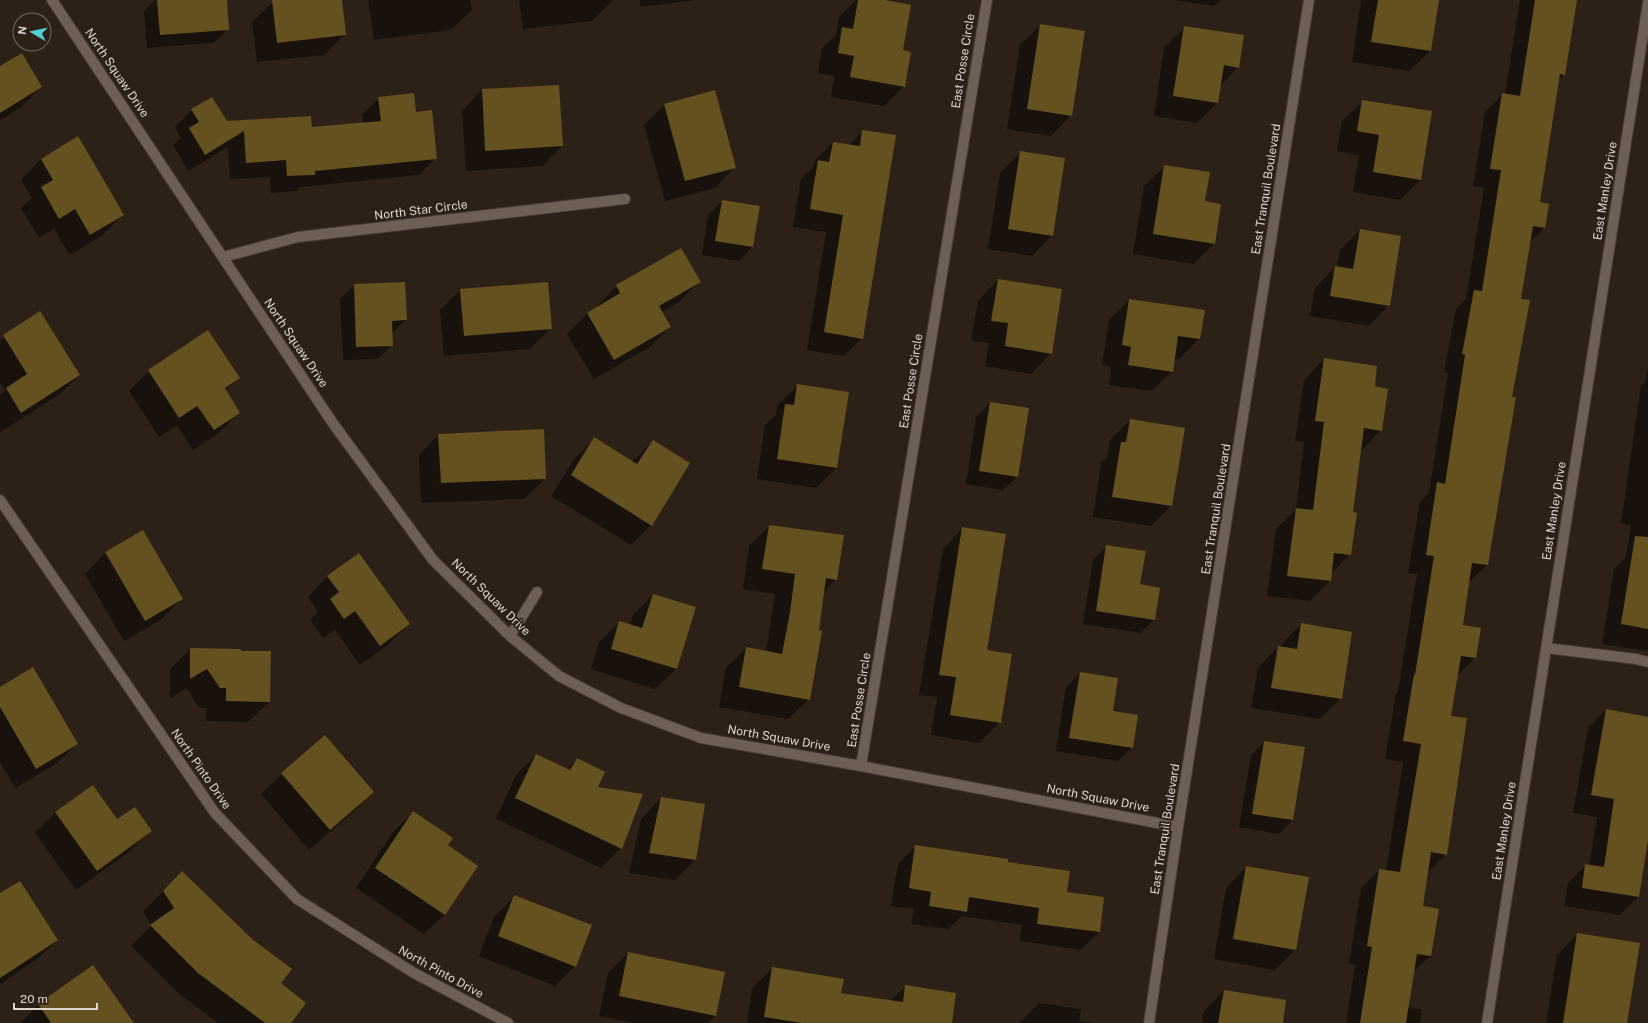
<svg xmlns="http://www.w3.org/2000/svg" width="1648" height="1023" font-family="'Public Sans',sans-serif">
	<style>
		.shadow { fill: #0007 }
		.building { fill: #63511f }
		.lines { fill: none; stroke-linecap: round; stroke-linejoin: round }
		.minor-casing { stroke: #453b34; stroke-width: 12 }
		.minor { stroke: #6e5f54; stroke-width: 10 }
		.labels { text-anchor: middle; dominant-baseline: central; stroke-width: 3.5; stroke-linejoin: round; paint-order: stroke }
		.street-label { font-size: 12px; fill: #ded6cf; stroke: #2d2117 }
	</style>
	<rect width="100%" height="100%" fill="#2d2117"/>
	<path class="shadow" d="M 155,0 L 226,0 L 228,29 L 214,43 L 147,48 L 144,11 Z
		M 341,0 L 344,35 L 324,55 L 257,62 L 252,22 L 273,2 Z
		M 368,0 L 470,0 L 472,10 L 451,30 L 374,40 Z
		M 519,0 L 612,0 L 612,1 L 592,21 L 523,29 Z
		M 640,0 L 696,0 L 640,7 Z
		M 856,0 L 879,0 L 902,51 L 904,86 L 884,106 L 831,97 L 834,76 L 818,73 L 822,48 L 836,35 L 839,17 Z
		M 1175,0 L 1220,0 L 1214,6 Z
		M 1361,0 L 1438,0 L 1430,51 L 1409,71 L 1352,62 Z
		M 1520,0 L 1576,0 L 1564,74 L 1558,81 L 1539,203 L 1544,228 L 1529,243 L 1520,299 L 1511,398 L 1487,565 L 1468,583 L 1461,626 L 1475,658 L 1457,676 L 1450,716 L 1446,854 L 1428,872 L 1422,907 L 1430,956 L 1412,973 L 1407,1007 L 1422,1009 L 1420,1023 L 1346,1023 L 1355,965 L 1349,964 L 1361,888 L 1379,870 L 1386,871 L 1403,762 L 1385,759 L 1396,694 L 1398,691 L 1417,574 L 1408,573 L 1420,502 L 1429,493 L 1448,373 L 1444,372 L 1456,309 L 1466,299 L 1484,188 L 1473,186 L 1485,112 L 1503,94 L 1505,94 Z
		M 1041,25 L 1071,115 L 1051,136 L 1007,129 L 1020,45 Z
		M 1185,27 L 1238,67 L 1220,86 L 1217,103 L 1197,123 L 1154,116 L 1164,48 Z
		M 0,64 L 1,67 L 41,87 L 21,107 L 0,120 Z
		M 482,90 L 562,146 L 542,166 L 466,171 L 462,111 Z
		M 379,98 L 436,158 L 419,175 L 301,187 L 297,191 L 271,193 L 270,177 L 230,179 L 228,147 L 188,171 L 173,145 L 181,138 L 175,127 L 192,110 L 226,122 L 311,128 L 363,123 L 362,115 Z
		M 1363,101 L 1420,180 L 1400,200 L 1353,192 L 1359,155 L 1337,151 L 1342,121 Z
		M 664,105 L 735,167 L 715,188 L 665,201 L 644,125 Z
		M 863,131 L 862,338 L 844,356 L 807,350 L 826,232 L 793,227 L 801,179 L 814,166 L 815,160 L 833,143 L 849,145 Z
		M 1021,152 L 1052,235 L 1032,256 L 988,249 L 1000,173 Z
		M 41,159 L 123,214 L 103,235 L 70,255 L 54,229 L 39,238 L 21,208 L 32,198 L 21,180 Z
		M 1165,166 L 1204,202 L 1214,244 L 1193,264 L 1133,254 L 1144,186 Z
		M 722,201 L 759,207 L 752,247 L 739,261 L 702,255 L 708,215 Z
		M 1360,230 L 1389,305 L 1369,326 L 1310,316 L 1315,288 L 1335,267 L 1337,268 L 1340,250 Z
		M 998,280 L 1051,353 L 1031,374 L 985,366 L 989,343 L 971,341 L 978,301 Z
		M 699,282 L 679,302 L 662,312 L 670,327 L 650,347 L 594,379 L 567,334 L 588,313 L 597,308 L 597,306 L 617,286 Z
		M 354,285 L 406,320 L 392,333 L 392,345 L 378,359 L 343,360 L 340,299 Z
		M 460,290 L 551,328 L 530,349 L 444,356 L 440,310 Z
		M 1129,300 L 1204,311 L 1199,339 L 1179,359 L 1174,359 L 1172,371 L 1152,391 L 1109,385 L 1111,367 L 1102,365 L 1109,320 Z
		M 40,313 L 79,375 L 59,395 L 0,432 L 0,395 L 5,390 L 0,383 L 0,340 Z
		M 1324,359 L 1374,387 L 1381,430 L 1361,451 L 1352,513 L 1350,554 L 1331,574 L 1330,581 L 1310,601 L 1267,596 L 1276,529 L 1296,510 L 1304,442 L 1295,441 L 1304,380 Z
		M 1648,367 L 1648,650 L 1646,651 L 1602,644 L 1614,569 L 1626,557 L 1631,525 L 1621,523 L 1641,385 L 1646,380 Z
		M 149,371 L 239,378 L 225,391 L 239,412 L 219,433 L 193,450 L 177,425 L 159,437 L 129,391 Z
		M 798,385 L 836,468 L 816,488 L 757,479 L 765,425 L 776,415 L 777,406 Z
		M 990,403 L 1017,477 L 1003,490 L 966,484 L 976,417 Z
		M 1130,420 L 1184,429 L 1171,506 L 1151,526 L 1093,517 L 1101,463 L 1107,457 L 1110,440 Z
		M 439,434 L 545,479 L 524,499 L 421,503 L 419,455 Z
		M 594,439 L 632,462 L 653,441 L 651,525 L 631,545 L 551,496 L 574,459 Z
		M 769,526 L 836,579 L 823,593 L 809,699 L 788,719 L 719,707 L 726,668 L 746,648 L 766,652 L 775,594 L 743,589 L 749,546 Z
		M 963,528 L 1000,722 L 979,743 L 931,735 L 937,697 L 919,695 L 943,549 Z
		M 143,531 L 182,598 L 162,619 L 124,641 L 85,574 L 105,553 Z
		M 1107,546 L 1139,585 L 1154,620 L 1140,633 L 1083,624 L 1093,560 Z
		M 328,576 L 409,624 L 389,644 L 360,665 L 335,630 L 323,638 L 310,620 L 318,612 L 308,597 Z
		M 653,595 L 694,608 L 676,669 L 655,689 L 591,669 L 599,642 L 620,622 L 630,625 L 633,615 Z
		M 1301,624 L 1341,698 L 1320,719 L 1251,708 L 1258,668 L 1278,647 L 1280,648 L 1281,645 Z
		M 191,649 L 269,702 L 248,722 L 206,721 L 206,708 L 199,708 L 187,688 L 170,698 L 170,669 Z
		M 1080,673 L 1112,712 L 1132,747 L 1118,761 L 1056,751 L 1066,687 Z
		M 0,688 L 77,744 L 56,764 L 15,788 L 0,762 Z
		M 1606,710 L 1648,718 L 1648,833 L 1638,897 L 1620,915 L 1564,906 L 1568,883 L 1586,865 L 1589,866 L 1597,817 L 1573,813 L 1588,728 Z
		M 325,736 L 373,792 L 353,812 L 309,850 L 261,794 L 282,774 Z
		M 1264,742 L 1292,820 L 1279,834 L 1239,827 L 1251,755 Z
		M 536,755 L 567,769 L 577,759 L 597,788 L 621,848 L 601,868 L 496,819 L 516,775 Z
		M 93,786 L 117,821 L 150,831 L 130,851 L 76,890 L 35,833 L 55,813 Z
		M 661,798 L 695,860 L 675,880 L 629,873 L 641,819 Z
		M 413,812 L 445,914 L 424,934 L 356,888 L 393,832 Z
		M 916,846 L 1006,863 L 1066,893 L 1103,898 L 1099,932 L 1081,950 L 1020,941 L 1022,925 L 962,916 L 948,929 L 911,924 L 914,909 L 891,906 L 898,864 Z
		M 1246,867 L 1295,950 L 1275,970 L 1214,959 L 1226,888 Z
		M 182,872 L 280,984 L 289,1023 L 218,1023 L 178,993 L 131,946 L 152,925 L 143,912 Z
		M 0,895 L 57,940 L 36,960 L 0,984 Z
		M 515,896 L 575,966 L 555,986 L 479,956 L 494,917 Z
		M 1578,934 L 1626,1023 L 1546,1023 L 1557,955 Z
		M 628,953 L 715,1016 L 708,1023 L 634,1023 L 599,1016 L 608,973 Z
		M 93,966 L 133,1023 L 20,1023 L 38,1005 Z
		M 773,968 L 840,994 L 890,1001 L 906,986 L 950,1023 L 747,1023 L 752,988 Z
		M 1224,991 L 1281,1023 L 1202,1023 L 1204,1011 Z
		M 1039,1003 L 1081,1009 L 1079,1021 L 1095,1023 L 1019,1023 Z"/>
	<path class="building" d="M 157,0 L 227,0 L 229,30 L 160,35 Z
		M 272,0 L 342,0 L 346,35 L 277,43 Z
		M 858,0 L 885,0 L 911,5 L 903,50 L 911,52 L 905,87 L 850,77 L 854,56 L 838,53 L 842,27 L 853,29 Z
		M 1378,0 L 1439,0 L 1431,51 L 1371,42 Z
		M 1535,0 L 1577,0 L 1565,75 L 1560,74 L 1540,202 L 1549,204 L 1545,228 L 1533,226 L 1521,299 L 1530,300 L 1512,397 L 1516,397 L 1488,565 L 1472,563 L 1463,625 L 1481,628 L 1476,658 L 1461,656 L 1451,716 L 1467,718 L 1447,855 L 1431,852 L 1423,906 L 1439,909 L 1431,956 L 1417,954 L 1406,1023 L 1360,1023 L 1372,947 L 1367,946 L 1379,869 L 1400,872 L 1421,744 L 1403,741 L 1414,674 L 1415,675 L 1434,556 L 1426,555 L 1437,482 L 1445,484 L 1465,355 L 1462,354 L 1474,290 L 1482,291 L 1501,170 L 1490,169 L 1502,93 L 1520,96 Z
		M 1040,24 L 1085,31 L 1072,116 L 1027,109 Z
		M 1184,26 L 1244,35 L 1239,68 L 1224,65 L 1218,103 L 1173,96 Z
		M 22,53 L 42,87 L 0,113 L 0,66 Z
		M 559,85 L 563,146 L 485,151 L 482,89 Z
		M 715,90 L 736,168 L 685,181 L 664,104 Z
		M 414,93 L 416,112 L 432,110 L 437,159 L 315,171 L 315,175 L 287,176 L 286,160 L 246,163 L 244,131 L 205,155 L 189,128 L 199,122 L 191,109 L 212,97 L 227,121 L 311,116 L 312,127 L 381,121 L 378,97 Z
		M 1362,100 L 1432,111 L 1421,180 L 1373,172 L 1379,135 L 1357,131 Z
		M 862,130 L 896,135 L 863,339 L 824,332 L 843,215 L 810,209 L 818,160 L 829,162 L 833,142 L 860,146 Z
		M 78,136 L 124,215 L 90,235 L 75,209 L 59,219 L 41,187 L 53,180 L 41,159 Z
		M 1020,151 L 1065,158 L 1053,236 L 1008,229 Z
		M 1164,165 L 1210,172 L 1205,201 L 1221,204 L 1215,244 L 1153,234 Z
		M 722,200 L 760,206 L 753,247 L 715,241 Z
		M 1360,229 L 1401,236 L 1390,306 L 1330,296 L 1335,266 L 1353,269 Z
		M 681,248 L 701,282 L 659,306 L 671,327 L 614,360 L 587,313 L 620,293 L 616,285 Z
		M 998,279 L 1062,289 L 1052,354 L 1005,346 L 1008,323 L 991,321 Z
		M 405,282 L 407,320 L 392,321 L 393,346 L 356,347 L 354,284 Z
		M 548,282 L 552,329 L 464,336 L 460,289 Z
		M 1129,299 L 1205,310 L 1200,339 L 1178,336 L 1173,372 L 1128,365 L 1131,347 L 1122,345 Z
		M 40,311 L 80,375 L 21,413 L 6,388 L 27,374 L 3,335 Z
		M 208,330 L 240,378 L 225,388 L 240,413 L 214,430 L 197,406 L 179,418 L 148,370 Z
		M 1324,358 L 1377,366 L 1375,386 L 1388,389 L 1382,431 L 1364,428 L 1353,512 L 1357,513 L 1351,555 L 1334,553 L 1331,581 L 1287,576 L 1296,508 L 1313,510 L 1324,422 L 1315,421 Z
		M 797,384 L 849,392 L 837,468 L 777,459 L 785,404 L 794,405 Z
		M 990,402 L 1029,408 L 1018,477 L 979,471 Z
		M 1130,419 L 1185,428 L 1172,506 L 1112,497 L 1121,442 L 1126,442 Z
		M 544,429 L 546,479 L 441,483 L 438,434 Z
		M 594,437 L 637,464 L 653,440 L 690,463 L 652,526 L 571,475 Z
		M 769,525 L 844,535 L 837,580 L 826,578 L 819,630 L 822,631 L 810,700 L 739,687 L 746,647 L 782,654 L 790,612 L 795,574 L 762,569 Z
		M 962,527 L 1006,534 L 987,650 L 1012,654 L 1001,723 L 950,715 L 956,677 L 939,675 Z
		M 143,530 L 183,599 L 145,621 L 105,552 Z
		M 1635,536 L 1648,537 L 1648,629 L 1621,624 Z
		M 1106,545 L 1146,551 L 1140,584 L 1160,588 L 1155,620 L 1096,611 Z
		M 359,553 L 410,624 L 380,646 L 355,611 L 344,619 L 330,599 L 339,592 L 327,576 Z
		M 653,594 L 696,607 L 677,669 L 611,649 L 619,621 L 642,628 Z
		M 1301,623 L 1352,632 L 1342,699 L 1271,688 L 1278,646 L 1297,649 Z
		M 190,648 L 241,649 L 241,651 L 271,651 L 270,702 L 226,701 L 226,688 L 220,688 L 207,669 L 190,679 Z
		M 33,667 L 78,744 L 36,769 L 0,707 L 0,687 Z
		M 1080,672 L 1118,678 L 1113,711 L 1138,715 L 1133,748 L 1069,738 Z
		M 1606,709 L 1648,717 L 1648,840 L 1639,897 L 1582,888 L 1585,864 L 1604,867 L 1614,799 L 1591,795 Z
		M 325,735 L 374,792 L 330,830 L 281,773 Z
		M 1264,741 L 1305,747 L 1293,820 L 1252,814 Z
		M 536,754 L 570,770 L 577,758 L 605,772 L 598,787 L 643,794 L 622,849 L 515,798 Z
		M 93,785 L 117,819 L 135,807 L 152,831 L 97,871 L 55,812 Z
		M 661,797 L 705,804 L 696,860 L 649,853 Z
		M 413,811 L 453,838 L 448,845 L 478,866 L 445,915 L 375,868 Z
		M 915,845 L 1008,859 L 1008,862 L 1070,871 L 1067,892 L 1104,897 L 1100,932 L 1037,924 L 1039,908 L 969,897 L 967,912 L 929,906 L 931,892 L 909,888 Z
		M 1246,866 L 1309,877 L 1296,950 L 1233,939 Z
		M 182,871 L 252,939 L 292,969 L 281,983 L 306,1003 L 291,1023 L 265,1023 L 198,973 L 150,925 L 174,908 L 163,891 Z
		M 20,881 L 58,940 L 0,978 L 0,893 Z
		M 514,895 L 592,925 L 576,967 L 498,936 Z
		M 1577,933 L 1640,943 L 1627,1023 L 1563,1023 Z
		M 628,952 L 725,972 L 716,1016 L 619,996 Z
		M 93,965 L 134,1023 L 51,1023 L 38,1004 Z
		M 772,967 L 844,979 L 841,993 L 903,1002 L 905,985 L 956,993 L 952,1023 L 802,1023 L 764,1017 Z
		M 1224,990 L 1286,1000 L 1283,1023 L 1218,1023 Z"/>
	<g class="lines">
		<defs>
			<path id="minor" d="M 52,0 L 332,422 L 433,560 L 510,636 L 559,676 L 621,708 L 701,738 L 861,766 L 1178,827
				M 223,257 L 298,237 L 625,199
				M 0,500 L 215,813 L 297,899 L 414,973 L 508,1023
				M 510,636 L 537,592
				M 1546,648 L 1636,659 L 1648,662
				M 861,766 L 987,0
				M 1149,1023 L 1178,827 L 1309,0
				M 1487,1023 L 1648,3"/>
		</defs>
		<use href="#minor" class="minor-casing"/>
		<use href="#minor" class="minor"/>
	</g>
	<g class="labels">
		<g class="street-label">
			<text transform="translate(963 61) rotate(-81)">East Posse Circle</text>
			<text transform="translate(117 73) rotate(56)">North Squaw Drive</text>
			<text transform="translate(1266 189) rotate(-81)">East Tranquil Boulevard</text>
			<text transform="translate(1605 191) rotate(-81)">East Manley Drive</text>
			<text transform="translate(421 210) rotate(-7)">North Star Circle</text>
			<text transform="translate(296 343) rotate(56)">North Squaw Drive</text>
			<text transform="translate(911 381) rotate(-81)">East Posse Circle</text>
			<text transform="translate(1216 509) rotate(-81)">East Tranquil Boulevard</text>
			<text transform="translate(1554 511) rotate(-81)">East Manley Drive</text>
			<text transform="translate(491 597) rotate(44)">North Squaw Drive</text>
			<text transform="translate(859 700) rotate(-81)">East Posse Circle</text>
			<text transform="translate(779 738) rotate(10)">North Squaw Drive</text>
			<text transform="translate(201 769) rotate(55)">North Pinto Drive</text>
			<text transform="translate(1098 798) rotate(11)">North Squaw Drive</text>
			<text transform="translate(1165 829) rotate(-81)">East Tranquil Boulevard</text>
			<text transform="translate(1504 831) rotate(-81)">East Manley Drive</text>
			<text transform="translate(441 972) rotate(29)">North Pinto Drive</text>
		</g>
	</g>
	<g transform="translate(32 32) rotate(279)"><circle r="19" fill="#2d2117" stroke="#746961"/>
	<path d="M0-3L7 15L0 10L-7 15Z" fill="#52ccd5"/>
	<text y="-6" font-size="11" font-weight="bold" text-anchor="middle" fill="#ded6cf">N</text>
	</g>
	<path d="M14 1003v6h83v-6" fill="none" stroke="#ded6cf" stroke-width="2"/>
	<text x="20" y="1003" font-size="12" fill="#ded6cf" stroke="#2d2117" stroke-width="3" paint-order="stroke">20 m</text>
</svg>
